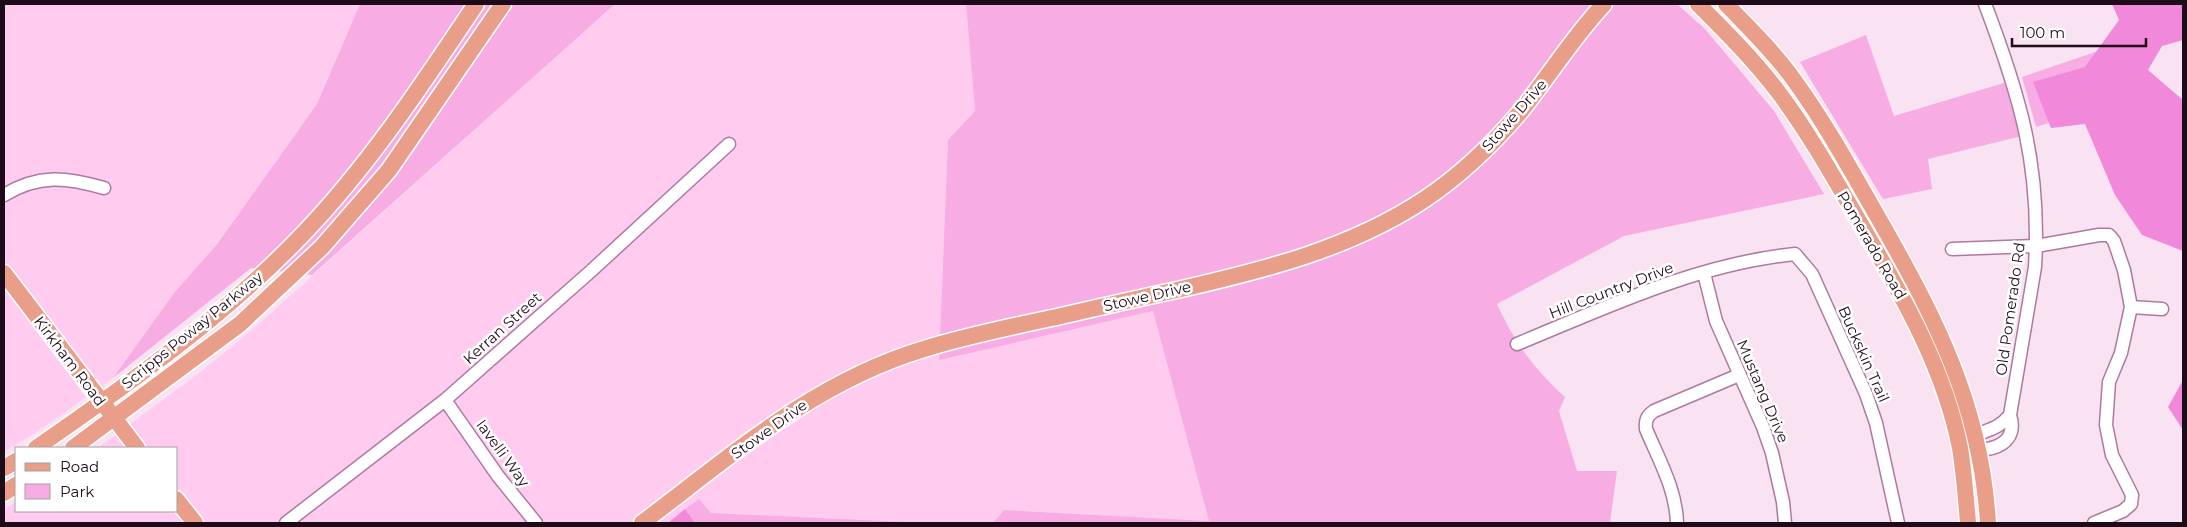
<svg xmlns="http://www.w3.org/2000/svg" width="2187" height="527" font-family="Montserrat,sans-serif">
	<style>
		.built { fill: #ffccf0 }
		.green { fill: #f7ace3 }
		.forest { fill: #f288d9 }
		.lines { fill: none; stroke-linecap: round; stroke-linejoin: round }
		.minor-casing { stroke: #ad79a0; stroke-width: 15 }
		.major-casing { stroke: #fff; stroke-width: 19 }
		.minor { stroke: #fff; stroke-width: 12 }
		.major { stroke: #e99e89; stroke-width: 16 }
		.labels { text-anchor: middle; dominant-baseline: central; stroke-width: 5; stroke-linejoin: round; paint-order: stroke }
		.street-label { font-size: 15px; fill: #1e0b1a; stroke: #fff }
	</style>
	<rect width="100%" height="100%" fill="#f9e2f2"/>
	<path class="built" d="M 4,4 L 360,4 L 317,104 L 218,243 L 174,293 L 113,378 L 40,430 L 4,452 Z
		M 615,4 L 966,4 L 975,111 L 948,140 L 939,359 L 1153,311 L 1209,521 L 1004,510 L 993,523 L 929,523 L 710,513 L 699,499 L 668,523 L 4,523 L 4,509 L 16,502 L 16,511 L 176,511 L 176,448 L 98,448 L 203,370 L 261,322 Z"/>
	<path class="green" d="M 360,4 L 615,4 L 312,275 L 251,268 L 113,378 L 174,293 L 218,243 L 317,104 Z
		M 966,4 L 1677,4 L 1705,29 L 1774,111 L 1824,194 L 1624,236 L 1497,304 C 1515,343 1533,368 1565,397 L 1559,411 L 1577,471 L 1617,471 L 1610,523 L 993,523 L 1004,510 L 1209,521 L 1153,311 L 939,360 L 948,140 L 975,111 Z
		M 1866,35 L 1894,116 L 2007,82 L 2022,136 L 1928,159 L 1932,189 L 1883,199 L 1800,62 Z
		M 2110,47 L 2117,101 L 2036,127 L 2022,77 Z
		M 699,499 L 711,513 L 929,523 L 695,523 L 685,509 Z"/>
	<path class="forest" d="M 2112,4 L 2183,4 L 2183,40 L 2162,46 L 2148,70 L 2183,100 L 2183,251 L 2142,235 L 2115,195 L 2085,124 L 2051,128 L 2033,82 L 2085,67 L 2119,20 Z
		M 2183,380 L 2183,430 L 2168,407 Z
		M 685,509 L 695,523 L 668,523 Z"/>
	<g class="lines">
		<defs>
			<path id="minor" d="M 4,195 C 39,174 66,177 104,188
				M 1952,249 L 2036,246 L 2099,235 L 2109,235 L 2114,241 L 2124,270 L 2131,307 L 2121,353 L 2109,382 L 2106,425 L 2112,455 L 2132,495 L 2131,504 L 2123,511 L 2094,523
				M 1704,273 L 1716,321 L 1763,427 L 1772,453 L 1783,502 L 1785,523
				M 2131,307 L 2162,309
				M 1517,344 C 1607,307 1697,264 1795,254 L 1812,274 L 1866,394 L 1876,423 L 1898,523
				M 445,400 L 498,476 L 536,523
				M 1969,440 C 1984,428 1995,433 2010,415
				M 1970,449 C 1993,452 2019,443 2010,415 L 2035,267 C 2041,166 2020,96 1985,4
				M 286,523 L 445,400 L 591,271 L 729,144
				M 1677,523 C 1676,489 1659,460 1646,429 C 1645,420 1647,416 1654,411 L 1739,375"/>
			<path id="major" d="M 1698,4 C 1726,32 1755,61 1779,93 C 1809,133 1834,178 1859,221 C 1900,292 1944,366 1960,448 C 1964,473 1966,498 1968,523
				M 1726,4 C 1749,28 1775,53 1794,80 C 1826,124 1852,172 1879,219 C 1936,319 1981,406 1988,523
				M 4,273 L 137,448
				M 36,448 C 130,383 225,316 304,233 C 370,164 423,83 476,4
				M 73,448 L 240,324 L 322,247 L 389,170 L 503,4
				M 4,468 L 16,461
				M 4,493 L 16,485
				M 176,499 L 195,523
				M 642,523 C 731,456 814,382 924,349 C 969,335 1015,326 1061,316 C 1100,307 1139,298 1177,290 C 1264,270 1350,249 1425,199 C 1461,175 1493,144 1521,111 C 1549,76 1573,37 1604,4"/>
		</defs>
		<use href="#minor" class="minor-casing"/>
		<use href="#major" class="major-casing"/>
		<use href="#minor" class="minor"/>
		<use href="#major" class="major"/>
	</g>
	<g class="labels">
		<g class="street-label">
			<text transform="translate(1514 115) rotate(-49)">Stowe Drive</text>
			<text transform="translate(1872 245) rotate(60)">Pomerado Road</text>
			<text transform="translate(1611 290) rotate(-21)">Hill Country Drive</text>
			<text transform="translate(1147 296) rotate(-13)">Stowe Drive</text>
			<text transform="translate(2010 309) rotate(-82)">Old Pomerado Rd</text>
			<text transform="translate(502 328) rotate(-42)">Kerran Street</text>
			<text transform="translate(192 330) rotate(-39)">Scripps Poway Parkway</text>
			<text transform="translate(1864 354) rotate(66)">Buckskin Trail</text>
			<text transform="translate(70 361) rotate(53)">Kirkham Road</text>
			<text transform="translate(1763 391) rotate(67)">Mustang Drive</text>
			<text transform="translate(769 429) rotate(-36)">Stowe Drive</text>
			<text transform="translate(503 453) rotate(54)">Iavelli Way</text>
		</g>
	</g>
	<rect width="2187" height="527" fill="none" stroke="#1e0b1a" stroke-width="10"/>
	<rect x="15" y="447" width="162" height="65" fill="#ffffff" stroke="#a59da3"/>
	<rect x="25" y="463" width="25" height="8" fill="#e99e89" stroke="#a59da3"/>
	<text x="60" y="472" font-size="15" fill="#1e0b1a">Road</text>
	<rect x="25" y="484" width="25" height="15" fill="#f7ace3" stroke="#a59da3"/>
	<text x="60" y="497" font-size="15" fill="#1e0b1a">Park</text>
	<path d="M2012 38v8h134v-8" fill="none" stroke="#1e0b1a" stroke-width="2.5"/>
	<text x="2020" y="38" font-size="15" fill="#1e0b1a" stroke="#ffffff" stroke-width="4" paint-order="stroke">100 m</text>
</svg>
